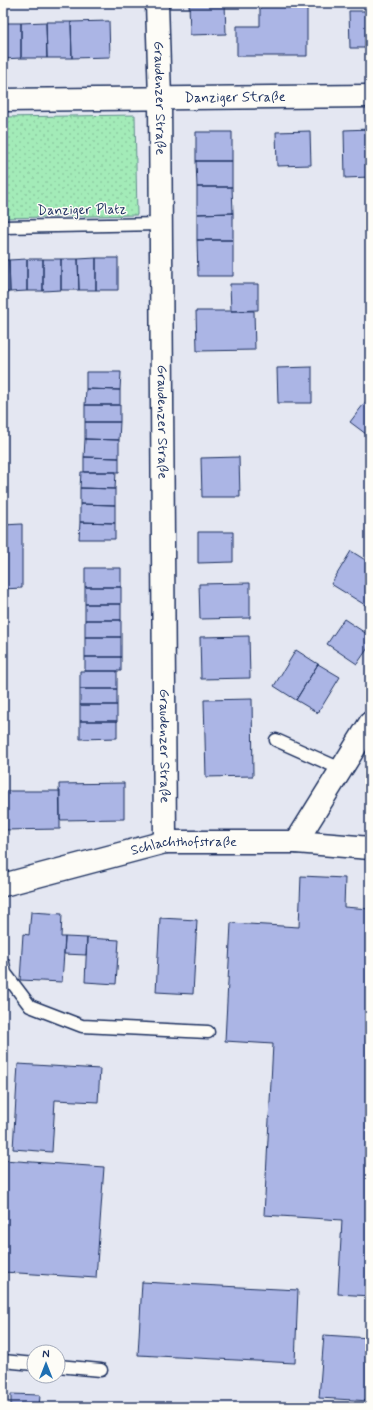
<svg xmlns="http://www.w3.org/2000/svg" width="373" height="1410" font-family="Mynerve,sans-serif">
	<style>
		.park { fill: url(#park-dots); stroke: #5f8d8b }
		.building { fill: #abb5e5; stroke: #1b2f5e }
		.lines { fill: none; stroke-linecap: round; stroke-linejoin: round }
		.service-casing { stroke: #1b2f5e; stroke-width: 15 }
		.minor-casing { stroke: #1b2f5e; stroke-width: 25 }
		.service { stroke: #fdfcf7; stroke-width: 12 }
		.minor { stroke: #fdfcf7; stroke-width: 22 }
		.labels { text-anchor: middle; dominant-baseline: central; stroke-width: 3; stroke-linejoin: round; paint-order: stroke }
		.street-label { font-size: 14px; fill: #1b2f5e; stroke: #fdfcf7 }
	</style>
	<defs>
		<pattern id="park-dots" width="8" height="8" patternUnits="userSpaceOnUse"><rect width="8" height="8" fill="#a3ebb8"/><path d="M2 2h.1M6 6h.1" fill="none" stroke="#8ccaa1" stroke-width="1.8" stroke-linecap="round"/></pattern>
	</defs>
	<rect width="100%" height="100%" fill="#e4e7f2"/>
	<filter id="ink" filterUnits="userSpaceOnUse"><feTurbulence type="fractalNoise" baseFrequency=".025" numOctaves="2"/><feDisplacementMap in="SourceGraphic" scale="8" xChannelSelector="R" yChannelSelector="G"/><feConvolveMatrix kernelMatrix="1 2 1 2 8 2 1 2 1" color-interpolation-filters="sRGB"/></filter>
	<g filter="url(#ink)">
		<path class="park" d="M 135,115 L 137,215 L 3,218 L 3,117 Z"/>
		<path class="building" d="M 189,3 L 225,3 L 226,34 L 190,35 Z
			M 260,4 L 307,4 L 307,56 L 237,56 L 237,26 L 260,26 Z
			M 349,11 L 370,11 L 370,48 L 350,48 Z
			M 109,21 L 110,57 L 72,58 L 71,22 Z
			M 46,22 L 71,22 L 72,58 L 47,58 Z
			M 46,22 L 47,58 L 21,58 L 21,23 Z
			M 3,23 L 21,23 L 21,58 L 3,59 Z
			M 370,129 L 370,177 L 345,178 L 344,130 Z
			M 310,131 L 311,165 L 277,166 L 276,132 Z
			M 196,132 L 232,132 L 232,161 L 196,161 Z
			M 196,161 L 232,161 L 232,187 L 197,187 Z
			M 197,187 L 232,187 L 233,213 L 197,214 Z
			M 233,213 L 233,240 L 197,240 L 197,214 Z
			M 197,240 L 233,240 L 233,276 L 198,276 Z
			M 96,258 L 118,258 L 118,290 L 96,290 Z
			M 96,258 L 96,290 L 79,290 L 78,259 Z
			M 27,259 L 43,259 L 43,291 L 27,291 Z
			M 27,259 L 27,291 L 10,292 L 9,260 Z
			M 43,259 L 61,259 L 61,290 L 43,291 Z
			M 61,259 L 78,259 L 79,290 L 61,290 Z
			M 3,260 L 9,260 L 10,292 L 3,292 Z
			M 230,284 L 258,284 L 258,310 L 231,311 Z
			M 196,311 L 254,311 L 255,350 L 197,351 Z
			M 312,367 L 312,403 L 278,403 L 277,368 Z
			M 86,372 L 121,372 L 120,390 L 86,389 Z
			M 86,389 L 120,390 L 120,405 L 85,405 Z
			M 370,396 L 370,437 L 350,422 Z
			M 85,405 L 120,405 L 120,422 L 85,422 Z
			M 85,422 L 120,422 L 119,440 L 85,439 Z
			M 85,439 L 119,440 L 119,458 L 84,457 Z
			M 84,457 L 119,458 L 119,472 L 84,472 Z
			M 239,457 L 240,497 L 202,497 L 201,458 Z
			M 81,472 L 116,472 L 115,489 L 80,488 Z
			M 80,488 L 115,489 L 115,505 L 80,504 Z
			M 80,504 L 115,505 L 115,523 L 80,522 Z
			M 80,522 L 115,523 L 115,539 L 79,539 Z
			M 22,524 L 22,588 L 3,589 L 3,525 Z
			M 198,532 L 233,532 L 233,562 L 198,563 Z
			M 351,551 L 370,563 L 370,608 L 331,584 Z
			M 85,568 L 121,568 L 121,587 L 85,587 Z
			M 250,583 L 250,618 L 200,619 L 199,584 Z
			M 85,587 L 121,587 L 121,604 L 85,604 Z
			M 85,604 L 121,604 L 121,620 L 85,620 Z
			M 344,619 L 370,636 L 370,645 L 357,664 L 327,644 Z
			M 85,620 L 121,620 L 121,637 L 85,637 Z
			M 249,636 L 250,678 L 201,679 L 200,637 Z
			M 85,637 L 121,637 L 121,657 L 85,657 Z
			M 296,650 L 318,664 L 296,700 L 274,686 Z
			M 85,657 L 121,657 L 121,671 L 85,671 Z
			M 318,664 L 340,677 L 318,713 L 296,700 Z
			M 80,671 L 117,671 L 117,689 L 80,689 Z
			M 80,689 L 117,689 L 117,705 L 80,705 Z
			M 252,699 L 253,776 L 206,777 L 204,700 Z
			M 80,705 L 117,705 L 117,721 L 80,721 Z
			M 80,721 L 117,721 L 117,738 L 80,739 Z
			M 124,783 L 124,819 L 60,820 L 59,784 Z
			M 3,791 L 60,791 L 60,829 L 3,830 Z
			M 301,876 L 345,878 L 344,907 L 370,909 L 370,1296 L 338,1294 L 342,1220 L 264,1215 L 273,1044 L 225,1041 L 231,923 L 299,927 Z
			M 31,912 L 62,914 L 61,937 L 65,937 L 62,982 L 20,980 L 23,934 L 29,935 Z
			M 160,918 L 197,920 L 193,994 L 156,992 Z
			M 65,937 L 87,938 L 86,955 L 64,954 Z
			M 87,938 L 119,940 L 116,984 L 85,982 Z
			M 18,1064 L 100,1069 L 98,1102 L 55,1100 L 52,1152 L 13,1149 Z
			M 3,1160 L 104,1167 L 96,1278 L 3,1272 Z
			M 142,1282 L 298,1290 L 295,1363 L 138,1355 Z
			M 324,1335 L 370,1338 L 370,1401 L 319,1398 Z
			M 11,1394 L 40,1395 L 39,1407 L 11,1407 Z"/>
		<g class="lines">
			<defs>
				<path id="service" d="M 3,227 L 161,224
					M 276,740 L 341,769
					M 3,963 L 5,973 L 30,1006 L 82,1026 L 208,1032
					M 3,1361 L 34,1364
					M 58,1366 L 101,1370"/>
				<g id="minor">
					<path id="s1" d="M 157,3 L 160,99 L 165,842"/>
					<path id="s2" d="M 3,100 L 370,96"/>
					<path d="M 296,842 L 370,723"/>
					<path id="s3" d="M 3,885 L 165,842 L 296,842 L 370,848"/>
				</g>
			</defs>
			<use href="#service" class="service-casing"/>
			<use href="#minor" class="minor-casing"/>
			<use href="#service" class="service"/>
			<use href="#minor" class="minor"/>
		</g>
	</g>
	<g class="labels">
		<g class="street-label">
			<text stroke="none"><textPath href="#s1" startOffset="95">Graudenzer Straße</textPath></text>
			<text stroke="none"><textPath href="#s2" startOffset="232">Danziger Straße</textPath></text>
			<text transform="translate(82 210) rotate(-1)">Danziger Platz</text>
			<text stroke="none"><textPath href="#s1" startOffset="419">Graudenzer Straße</textPath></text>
			<text stroke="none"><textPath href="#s1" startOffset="743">Graudenzer Straße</textPath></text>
			<text stroke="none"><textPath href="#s3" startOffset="186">Schlachthofstraße</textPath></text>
		</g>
	</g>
	<rect width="373" height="1410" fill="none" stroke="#fdfcf7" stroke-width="16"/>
	<rect x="8" y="8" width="357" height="1394" fill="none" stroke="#1b2f5e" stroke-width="1.5" filter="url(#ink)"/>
	<g transform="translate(46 1364)"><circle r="19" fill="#fdfcf7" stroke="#a3aaba"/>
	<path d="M0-3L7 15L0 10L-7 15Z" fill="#1f6fb2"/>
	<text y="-6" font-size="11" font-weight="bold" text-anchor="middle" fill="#1b2f5e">N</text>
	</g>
</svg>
